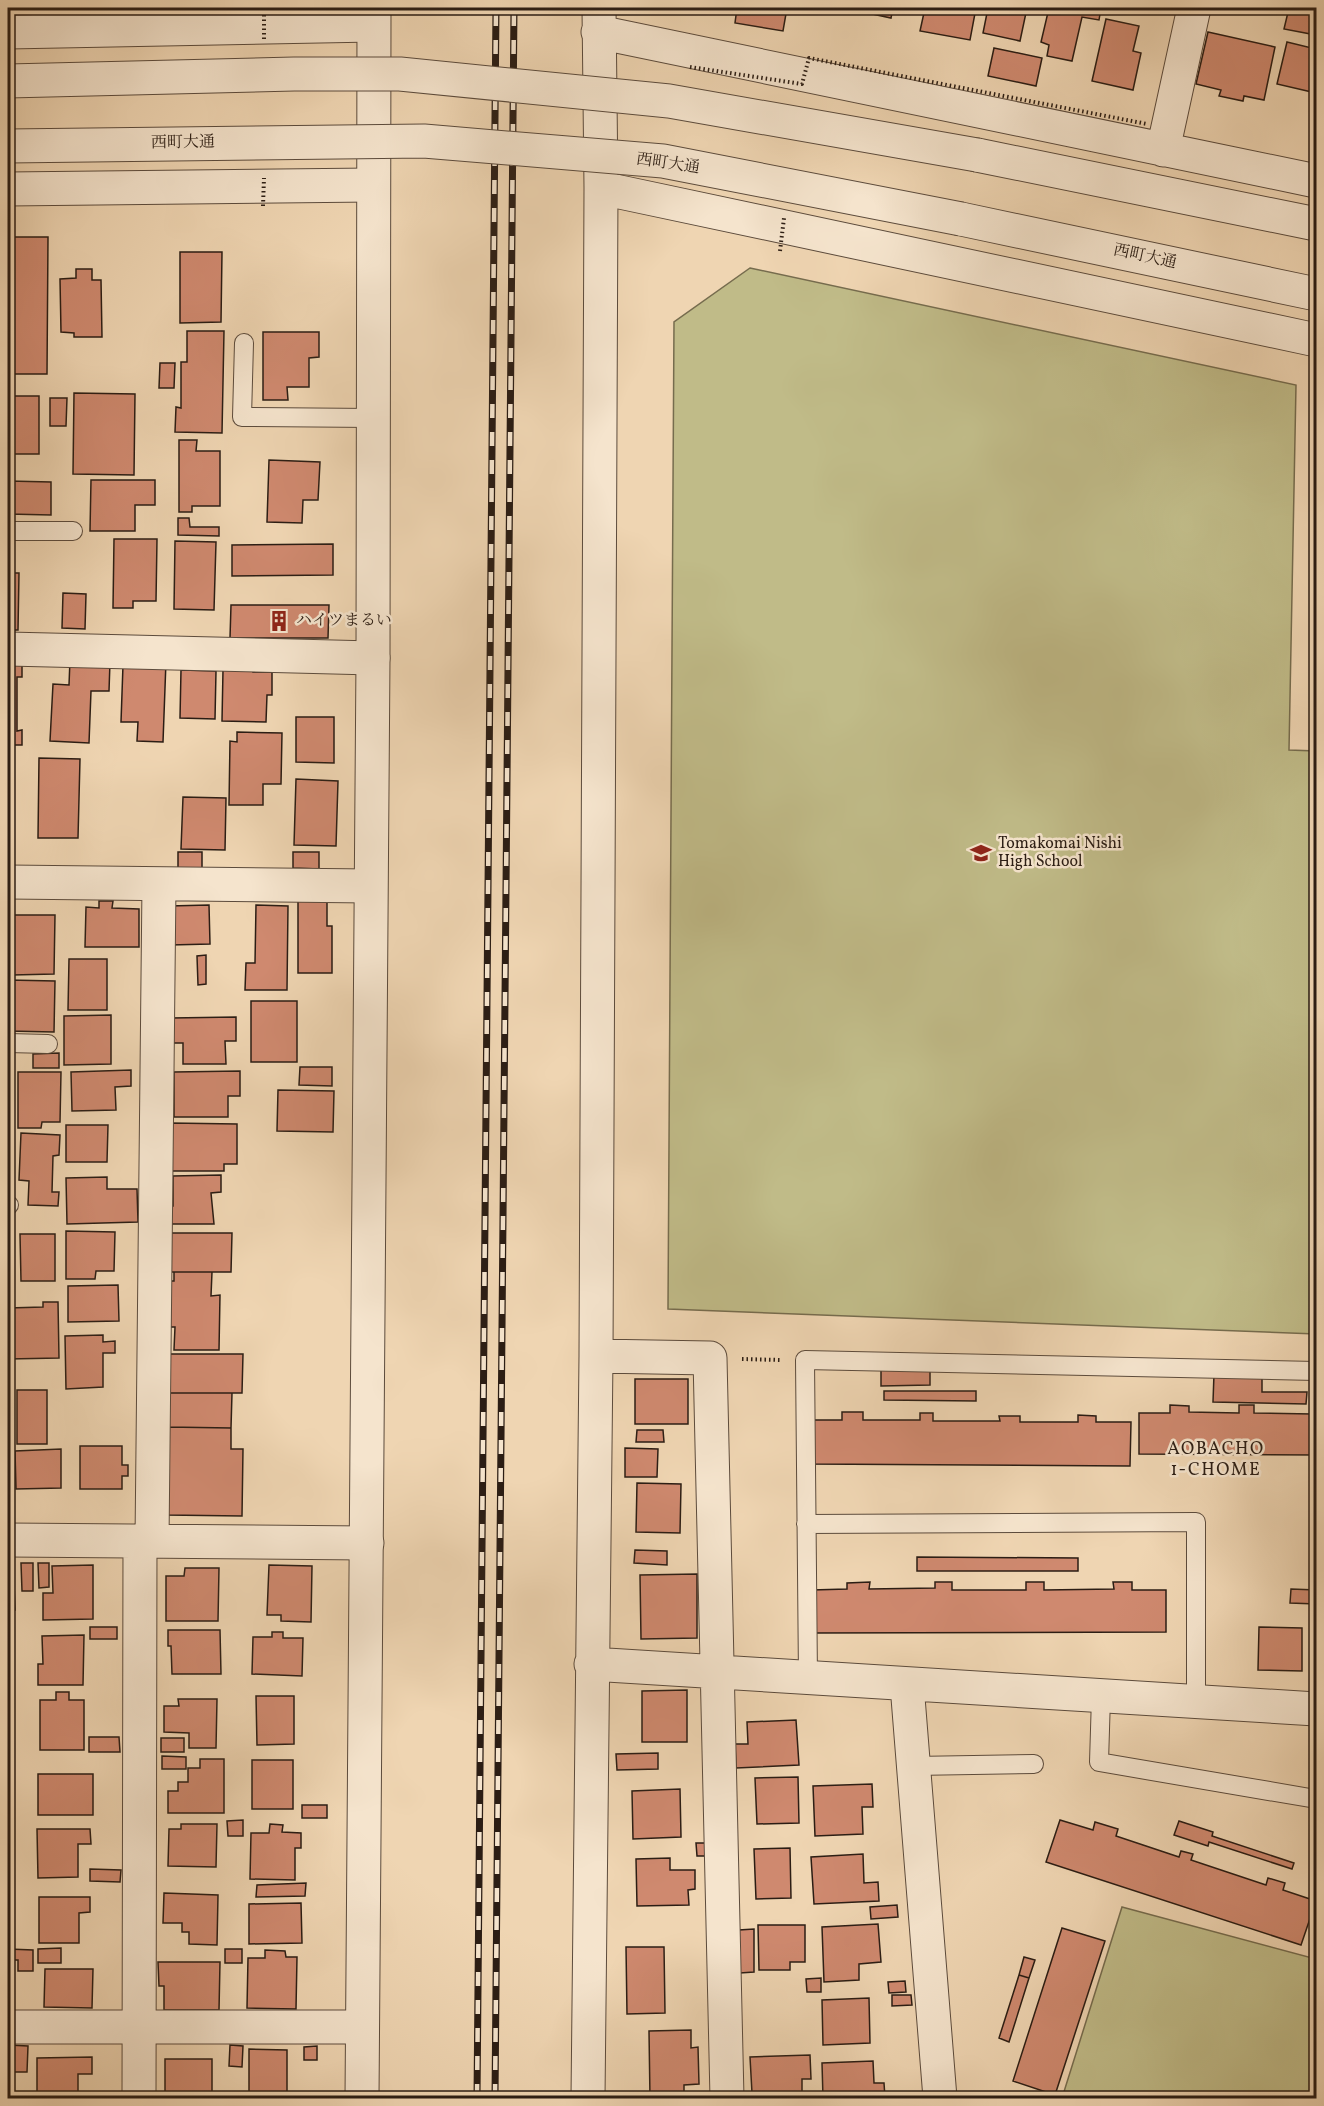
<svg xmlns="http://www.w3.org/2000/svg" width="1324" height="2106" font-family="Vollkorn,'Noto Serif JP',serif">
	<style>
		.green { fill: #c0bb88; stroke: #766c4e; stroke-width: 1.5 }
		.building { fill: #cf896f; stroke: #2b1d14; stroke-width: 1.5 }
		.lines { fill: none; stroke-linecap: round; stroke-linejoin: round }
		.service-casing { stroke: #5c4b3c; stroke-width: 20 }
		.minor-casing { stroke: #5c4b3c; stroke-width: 35 }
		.tertiary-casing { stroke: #5c4b3c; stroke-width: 35 }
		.path { stroke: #2b1d14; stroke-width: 4; stroke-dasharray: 1.5 3; stroke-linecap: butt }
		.service { stroke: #f5e4cd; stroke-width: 18 }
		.minor { stroke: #f5e4cd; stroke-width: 33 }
		.tertiary { stroke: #f5e4cd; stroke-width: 33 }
		.rail-casing { stroke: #2b1d14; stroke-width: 7 }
		.rail { stroke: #f5e4cd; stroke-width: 4.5; stroke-dasharray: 14; stroke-linecap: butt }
		.tertiary-bridge-casing { stroke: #5c4b3c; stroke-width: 35; stroke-linecap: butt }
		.path-bridge { stroke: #2b1d14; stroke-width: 4; stroke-dasharray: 1.5 3; stroke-linecap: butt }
		.tertiary-bridge { stroke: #f5e4cd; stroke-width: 33 }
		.labels { text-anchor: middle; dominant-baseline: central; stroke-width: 5; stroke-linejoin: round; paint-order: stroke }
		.street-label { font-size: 16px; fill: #2b1d14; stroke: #f5e4cd }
		.poi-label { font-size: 16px; fill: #2b1d14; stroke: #f5e4cd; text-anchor: start }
		.neighbourhood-label { font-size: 18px; letter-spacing: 1.5px; fill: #2b1d14; stroke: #f5e4cd }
	</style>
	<rect width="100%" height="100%" fill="#efd5b2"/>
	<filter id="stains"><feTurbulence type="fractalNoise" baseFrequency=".00333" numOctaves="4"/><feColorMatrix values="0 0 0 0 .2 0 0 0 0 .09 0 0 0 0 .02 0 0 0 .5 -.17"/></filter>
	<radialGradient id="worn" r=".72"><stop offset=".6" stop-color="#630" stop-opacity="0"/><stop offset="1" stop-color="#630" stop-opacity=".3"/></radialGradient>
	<path class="green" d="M 750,268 L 1296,385 L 1289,750 L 1316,751 L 1316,1334 L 668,1309 L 674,322 Z
		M 1122,1907 L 1316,1959 L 1316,2098 L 1062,2098 Z"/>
	<path class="building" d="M 737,8 L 787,8 L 783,31 L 735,23 Z
		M 858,8 L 893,8 L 891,18 L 858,11 Z
		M 925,8 L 976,8 L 970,40 L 920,31 Z
		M 988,8 L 1027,8 L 1020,41 L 983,33 Z
		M 1049,8 L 1101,8 L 1099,20 L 1082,17 L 1072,61 L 1047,56 L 1049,45 L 1041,42 Z
		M 1289,8 L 1316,8 L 1316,35 L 1284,29 Z
		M 1106,19 L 1139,26 L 1133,51 L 1141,53 L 1133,90 L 1092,81 Z
		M 1208,32 L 1275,47 L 1264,100 L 1244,96 L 1243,101 L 1219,96 L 1221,90 L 1196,84 Z
		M 1287,42 L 1316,49 L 1316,93 L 1277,84 Z
		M 994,48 L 1042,58 L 1036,86 L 988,76 Z
		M 8,237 L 48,237 L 47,374 L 8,374 Z
		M 180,252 L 222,252 L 221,322 L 180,323 Z
		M 76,269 L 92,269 L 92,280 L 101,280 L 102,337 L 74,337 L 74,333 L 61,332 L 60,279 L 76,278 Z
		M 187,331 L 224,331 L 222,433 L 175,432 L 176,407 L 181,408 L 181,362 L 187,362 Z
		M 263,332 L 319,332 L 319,357 L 309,358 L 309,387 L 287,387 L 288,400 L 263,400 Z
		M 160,363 L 175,363 L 174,388 L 159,388 Z
		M 74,393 L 135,394 L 134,475 L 73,474 Z
		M 8,396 L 39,396 L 39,454 L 8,454 Z
		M 50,398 L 67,398 L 66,426 L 50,426 Z
		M 179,440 L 197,440 L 196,451 L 220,451 L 220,506 L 192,506 L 192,512 L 179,512 Z
		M 269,460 L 320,462 L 318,500 L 303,500 L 302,523 L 267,522 Z
		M 91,480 L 155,480 L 155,505 L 135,505 L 135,531 L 90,531 Z
		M 8,481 L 51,482 L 51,515 L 8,514 Z
		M 178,518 L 189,518 L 190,527 L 219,527 L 219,536 L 178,535 Z
		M 114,539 L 157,539 L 156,601 L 133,601 L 133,608 L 113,608 Z
		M 175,541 L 216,542 L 214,610 L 174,609 Z
		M 333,544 L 333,575 L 232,576 L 232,545 Z
		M 8,573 L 19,573 L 18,630 L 8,630 Z
		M 63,593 L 86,594 L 85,629 L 62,628 Z
		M 231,605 L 329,605 L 328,638 L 230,638 Z
		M 8,660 L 22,660 L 22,677 L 17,677 L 17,731 L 22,730 L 22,745 L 8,745 Z
		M 70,660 L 110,662 L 109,691 L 91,691 L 89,743 L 50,741 L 53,684 L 69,685 Z
		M 166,661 L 163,742 L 137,741 L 138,722 L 121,722 L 123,665 Z
		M 253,665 L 253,672 L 272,672 L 272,695 L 267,695 L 266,722 L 222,721 L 223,670 Z
		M 181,670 L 216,671 L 215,719 L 180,718 Z
		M 296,717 L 334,717 L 334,763 L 296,762 Z
		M 237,732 L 282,733 L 281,784 L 263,784 L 263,805 L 229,805 L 230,741 L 237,742 Z
		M 39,758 L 80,759 L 78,838 L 38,838 Z
		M 296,779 L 338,781 L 336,846 L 294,845 Z
		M 183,797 L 226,798 L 225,850 L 181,849 Z
		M 178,852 L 202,852 L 202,869 L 178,869 Z
		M 293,852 L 319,852 L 319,869 L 293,868 Z
		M 298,900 L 327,900 L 327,926 L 332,926 L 332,973 L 298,973 Z
		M 99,901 L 113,901 L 112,908 L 139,909 L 139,947 L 85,947 L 86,907 L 99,908 Z
		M 209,905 L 210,944 L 170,945 L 169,906 Z
		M 256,905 L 288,906 L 287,990 L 245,990 L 246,963 L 255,963 Z
		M 12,915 L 55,915 L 54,974 L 12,975 Z
		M 206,955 L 206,984 L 198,985 L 197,956 Z
		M 69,959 L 107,959 L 107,1010 L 68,1010 Z
		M 8,980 L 55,981 L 54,1032 L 8,1031 Z
		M 251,1001 L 297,1001 L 297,1062 L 251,1062 Z
		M 111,1015 L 111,1064 L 64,1065 L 64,1016 Z
		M 236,1017 L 236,1041 L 225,1041 L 226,1064 L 183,1064 L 183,1043 L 171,1043 L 171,1018 Z
		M 59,1053 L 59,1068 L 33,1068 L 33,1054 Z
		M 300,1067 L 332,1067 L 332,1086 L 299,1085 Z
		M 131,1070 L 131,1086 L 115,1087 L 116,1110 L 72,1111 L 71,1072 Z
		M 240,1071 L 240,1096 L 228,1096 L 228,1117 L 174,1117 L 174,1072 Z
		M 18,1072 L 61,1072 L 60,1122 L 42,1122 L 41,1128 L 18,1128 Z
		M 8,1074 L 10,1074 L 10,1113 L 8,1113 Z
		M 278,1090 L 334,1091 L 333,1132 L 277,1131 Z
		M 170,1123 L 237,1124 L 237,1164 L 224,1164 L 224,1171 L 170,1171 Z
		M 66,1125 L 108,1125 L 107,1162 L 66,1162 Z
		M 21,1133 L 60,1135 L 59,1155 L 53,1156 L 52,1192 L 59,1192 L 58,1206 L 28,1205 L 29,1181 L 19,1180 Z
		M 221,1175 L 221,1192 L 211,1193 L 214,1224 L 168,1224 L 168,1206 L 173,1206 L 173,1176 Z
		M 107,1177 L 107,1189 L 137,1189 L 138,1222 L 67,1224 L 66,1178 Z
		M 66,1231 L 115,1232 L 114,1271 L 96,1271 L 95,1279 L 66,1279 Z
		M 169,1233 L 232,1233 L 231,1272 L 169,1272 Z
		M 20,1234 L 55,1234 L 55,1281 L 21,1281 Z
		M 174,1272 L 212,1272 L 211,1296 L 220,1295 L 219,1350 L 174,1350 L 175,1327 L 168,1327 L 168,1281 L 174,1281 Z
		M 118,1285 L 119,1321 L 68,1322 L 68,1286 Z
		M 43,1302 L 58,1302 L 59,1358 L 8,1359 L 8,1308 L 43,1307 Z
		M 103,1335 L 103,1342 L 115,1341 L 115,1353 L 103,1353 L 103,1387 L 66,1389 L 65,1336 Z
		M 167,1354 L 243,1354 L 242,1393 L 167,1393 Z
		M 881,1370 L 930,1370 L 930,1385 L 881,1386 Z
		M 8,1373 L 10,1373 L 10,1411 L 8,1411 Z
		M 1214,1374 L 1262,1375 L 1262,1392 L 1307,1392 L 1306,1404 L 1213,1402 Z
		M 635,1379 L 688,1379 L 688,1424 L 635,1424 Z
		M 17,1390 L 47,1390 L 47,1444 L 17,1444 Z
		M 884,1391 L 976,1391 L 976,1401 L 884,1400 Z
		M 167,1393 L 232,1393 L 231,1428 L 167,1427 Z
		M 1170,1405 L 1189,1406 L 1189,1412 L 1239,1413 L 1239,1405 L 1254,1405 L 1254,1413 L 1312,1414 L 1312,1405 L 1316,1405 L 1316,1455 L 1139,1454 L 1139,1413 L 1170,1413 Z
		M 842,1412 L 863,1412 L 863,1420 L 920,1420 L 920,1413 L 933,1413 L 933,1421 L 1000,1421 L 999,1416 L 1020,1416 L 1020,1422 L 1078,1422 L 1078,1415 L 1096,1416 L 1096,1422 L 1131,1422 L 1130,1466 L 810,1464 L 811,1420 L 842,1420 Z
		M 167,1427 L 231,1428 L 231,1449 L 243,1449 L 242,1516 L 166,1515 Z
		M 637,1430 L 663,1430 L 664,1442 L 636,1442 Z
		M 80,1446 L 122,1446 L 122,1465 L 128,1465 L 128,1476 L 122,1476 L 122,1489 L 80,1489 Z
		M 625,1448 L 658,1449 L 657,1477 L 625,1477 Z
		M 61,1449 L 61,1488 L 16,1489 L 15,1451 Z
		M 637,1483 L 681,1484 L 680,1533 L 636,1532 Z
		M 635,1550 L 667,1551 L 667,1565 L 634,1563 Z
		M 917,1557 L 1078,1558 L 1078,1571 L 917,1571 Z
		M 21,1563 L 33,1563 L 33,1591 L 22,1591 Z
		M 38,1563 L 49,1563 L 49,1587 L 39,1588 Z
		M 8,1564 L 9,1564 L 9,1584 L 14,1583 L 15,1610 L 8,1610 Z
		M 93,1565 L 93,1619 L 43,1620 L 43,1593 L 53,1593 L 52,1566 Z
		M 269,1565 L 312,1566 L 311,1622 L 281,1621 L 281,1615 L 267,1615 Z
		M 185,1568 L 219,1568 L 218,1621 L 166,1621 L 166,1576 L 184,1576 Z
		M 697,1574 L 697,1638 L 641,1639 L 640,1575 Z
		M 870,1582 L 869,1589 L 935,1588 L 935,1582 L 952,1582 L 952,1590 L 1026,1590 L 1026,1582 L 1044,1582 L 1044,1590 L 1114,1589 L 1113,1582 L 1132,1582 L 1132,1590 L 1166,1590 L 1166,1632 L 812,1633 L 812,1590 L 847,1589 L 847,1583 Z
		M 1291,1589 L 1316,1590 L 1316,1604 L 1290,1603 Z
		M 90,1627 L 117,1627 L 117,1639 L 90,1639 Z
		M 1259,1627 L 1302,1628 L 1302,1671 L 1258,1670 Z
		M 168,1630 L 220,1630 L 221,1674 L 172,1674 L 171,1646 L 168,1646 Z
		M 272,1632 L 283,1632 L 283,1638 L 303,1638 L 302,1676 L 252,1674 L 253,1637 L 272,1637 Z
		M 84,1635 L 83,1685 L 38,1685 L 38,1664 L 43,1664 L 42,1636 Z
		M 8,1642 L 13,1642 L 13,1683 L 8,1683 Z
		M 687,1690 L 687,1742 L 642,1742 L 642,1691 Z
		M 56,1692 L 69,1692 L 69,1700 L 84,1700 L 84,1750 L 40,1750 L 40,1700 L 56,1700 Z
		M 256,1696 L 294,1696 L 294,1744 L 257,1745 Z
		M 178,1699 L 217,1699 L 216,1748 L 189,1748 L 189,1733 L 164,1732 L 164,1706 L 179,1706 Z
		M 796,1720 L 799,1765 L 736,1768 L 735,1744 L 748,1744 L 747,1722 Z
		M 89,1737 L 119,1737 L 120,1752 L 89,1752 Z
		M 161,1738 L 184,1738 L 184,1752 L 161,1752 Z
		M 658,1753 L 658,1769 L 617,1770 L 616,1754 Z
		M 162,1756 L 186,1757 L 186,1769 L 162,1769 Z
		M 200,1759 L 224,1759 L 224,1813 L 168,1813 L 168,1791 L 178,1791 L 178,1782 L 188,1782 L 188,1768 L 200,1768 Z
		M 252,1760 L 293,1760 L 293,1809 L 252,1809 Z
		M 38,1774 L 93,1774 L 93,1815 L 38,1815 Z
		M 798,1777 L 799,1823 L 757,1824 L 755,1778 Z
		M 872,1784 L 873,1807 L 862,1807 L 863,1834 L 815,1836 L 813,1786 Z
		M 680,1789 L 681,1837 L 633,1839 L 632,1791 Z
		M 302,1805 L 327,1805 L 327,1818 L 302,1818 Z
		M 243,1820 L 243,1836 L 228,1836 L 227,1821 Z
		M 1060,1820 L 1093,1830 L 1095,1822 L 1118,1829 L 1116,1836 L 1179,1857 L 1181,1851 L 1193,1854 L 1191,1860 L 1266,1885 L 1268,1878 L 1285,1883 L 1283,1890 L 1316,1901 L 1301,1945 L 1046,1862 Z
		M 1179,1821 L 1213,1832 L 1212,1836 L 1294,1863 L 1292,1869 L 1209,1842 L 1208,1846 L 1174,1835 Z
		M 181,1824 L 217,1824 L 216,1867 L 168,1866 L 169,1829 L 181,1829 Z
		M 270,1824 L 283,1825 L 282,1832 L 301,1833 L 301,1848 L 295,1848 L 295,1880 L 250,1879 L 251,1833 L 269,1833 Z
		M 37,1829 L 90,1829 L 91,1844 L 78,1844 L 78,1877 L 38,1878 Z
		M 696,1843 L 705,1843 L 706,1856 L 697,1856 Z
		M 790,1848 L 791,1898 L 756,1899 L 754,1849 Z
		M 863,1854 L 864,1883 L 878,1882 L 879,1901 L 814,1904 L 811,1857 Z
		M 670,1858 L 670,1870 L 695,1870 L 695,1889 L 688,1890 L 689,1905 L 637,1906 L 636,1859 Z
		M 90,1869 L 121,1870 L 120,1882 L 90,1881 Z
		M 306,1883 L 305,1896 L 256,1897 L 257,1885 Z
		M 164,1893 L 218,1895 L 217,1945 L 189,1944 L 189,1932 L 182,1932 L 182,1923 L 163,1923 Z
		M 39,1897 L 90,1897 L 90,1912 L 79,1913 L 79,1943 L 39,1943 Z
		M 301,1903 L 302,1943 L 249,1944 L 249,1904 Z
		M 897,1905 L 898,1917 L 871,1919 L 870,1907 Z
		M 878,1924 L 881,1962 L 859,1964 L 859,1980 L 824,1982 L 822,1927 Z
		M 758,1925 L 805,1925 L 805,1962 L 790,1962 L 790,1970 L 759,1970 Z
		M 1062,1928 L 1105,1941 L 1055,2095 L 1013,2081 Z
		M 754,1929 L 754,1972 L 740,1973 L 739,1930 Z
		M 626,1947 L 664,1947 L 665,2013 L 627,2014 Z
		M 61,1948 L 61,1963 L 38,1963 L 38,1949 Z
		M 8,1949 L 33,1950 L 33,1971 L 18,1971 L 18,1960 L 8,1960 Z
		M 225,1949 L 242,1949 L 242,1963 L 225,1963 Z
		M 265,1950 L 285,1951 L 286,1957 L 297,1957 L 296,2009 L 247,2008 L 248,1958 L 265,1958 Z
		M 1024,1957 L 1035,1960 L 1029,1978 L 1019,1975 Z
		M 158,1962 L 220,1962 L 219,2010 L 164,2010 L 164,1986 L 159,1986 Z
		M 8,1963 L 13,1963 L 13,2007 L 8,2007 Z
		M 45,1969 L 93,1969 L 92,2008 L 44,2007 Z
		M 1019,1975 L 1029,1978 L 1009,2042 L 999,2038 Z
		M 821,1978 L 821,1992 L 807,1992 L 806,1979 Z
		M 905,1981 L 906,1992 L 889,1993 L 888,1982 Z
		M 892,1995 L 911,1995 L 912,2005 L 892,2006 Z
		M 869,1998 L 870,2043 L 823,2045 L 822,2000 Z
		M 691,2030 L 691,2048 L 698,2047 L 699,2084 L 684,2085 L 684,2098 L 650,2098 L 649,2031 Z
		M 8,2045 L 28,2046 L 27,2072 L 8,2072 Z
		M 230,2045 L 243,2046 L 242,2067 L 229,2066 Z
		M 317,2046 L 317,2060 L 304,2060 L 304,2047 Z
		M 249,2049 L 287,2050 L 287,2098 L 249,2098 Z
		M 810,2055 L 811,2079 L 802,2079 L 802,2098 L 759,2098 L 759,2093 L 752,2093 L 750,2057 Z
		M 92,2057 L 92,2074 L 78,2074 L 78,2098 L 37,2098 L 37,2058 Z
		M 165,2059 L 212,2059 L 212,2098 L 165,2098 Z
		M 873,2061 L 874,2083 L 884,2083 L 885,2098 L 823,2098 L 822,2063 Z
		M 114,2092 L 114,2098 L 83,2098 L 83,2093 Z"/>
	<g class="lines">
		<defs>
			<path id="service" d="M 244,343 L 242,417 L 373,418
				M 8,531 L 73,531
				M 8,1043 L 48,1044
				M 8,1206 L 9,1205
				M 806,1524 L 1196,1522 L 1196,1702
				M 808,1678 L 805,1360 L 1316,1371
				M 1101,1697 L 1099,1762 L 1316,1799
				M 913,1766 L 1034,1764"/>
			<path id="minor" d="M 8,32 L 373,25
				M 598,32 L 1316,181
				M 1163,150 L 1194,8
				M 601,188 L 1316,340
				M 8,189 L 372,185
				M 8,649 L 373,658
				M 8,882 L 370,886
				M 596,1356 L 710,1358 L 727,2098
				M 8,1540 L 367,1543
				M 152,1541 L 159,884
				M 591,1664 L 1316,1709
				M 907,1685 L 940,2098
				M 8,2027 L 362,2027
				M 139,2098 L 140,1541
				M 588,2098 L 596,1356 L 601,188 L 599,8"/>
			<path id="tertiary" d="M 977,155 L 1316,224
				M 961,219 L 1316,294
				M 362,2098 L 373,658 L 374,8"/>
		</defs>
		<use href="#service" class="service-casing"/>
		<use href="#minor" class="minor-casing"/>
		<use href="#tertiary" class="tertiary-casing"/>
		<path class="path" d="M 742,1359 L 780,1360"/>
		<use href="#service" class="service"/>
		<use href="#minor" class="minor"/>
		<use href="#tertiary" class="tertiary"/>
		<defs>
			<path id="rail" d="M 477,2098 L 496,8
				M 495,2098 L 514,8"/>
		</defs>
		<use href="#rail" class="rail-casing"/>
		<use href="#rail" class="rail"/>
		<defs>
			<path id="tertiary-bridge" d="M 8,81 L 294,74 L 400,74 L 669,101 L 977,155
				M 8,146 L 424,141 L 663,161 L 961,219"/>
		</defs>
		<use href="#tertiary-bridge" class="tertiary-bridge-casing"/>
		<path class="path-bridge" d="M 8,13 L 264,10 L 264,39 L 266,39
			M 690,67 L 802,84 L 809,58 L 1147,124
			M 263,206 L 264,178
			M 780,251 L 784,218"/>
		<use href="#tertiary-bridge" class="tertiary-bridge"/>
	</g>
	<defs>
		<symbol id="building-bare" viewBox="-9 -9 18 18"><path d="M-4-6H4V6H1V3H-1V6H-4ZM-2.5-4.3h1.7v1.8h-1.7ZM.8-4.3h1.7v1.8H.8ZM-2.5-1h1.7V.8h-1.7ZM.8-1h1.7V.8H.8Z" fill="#8f2418" stroke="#f5e4cd" stroke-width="2.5" paint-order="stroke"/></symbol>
		<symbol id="school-bare" viewBox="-9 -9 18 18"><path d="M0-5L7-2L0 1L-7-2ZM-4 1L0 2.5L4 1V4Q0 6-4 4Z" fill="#8f2418" stroke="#f5e4cd" stroke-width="2.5" paint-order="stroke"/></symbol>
	</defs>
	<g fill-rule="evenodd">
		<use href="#building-bare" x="264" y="606" width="30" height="30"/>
		<use href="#school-bare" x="966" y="838" width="30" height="30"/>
	</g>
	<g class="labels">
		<g class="street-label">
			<text transform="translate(183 143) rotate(-1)">西町大通</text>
			<text transform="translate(668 164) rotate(8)">西町大通</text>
			<text transform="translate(1145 257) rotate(12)">西町大通</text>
		</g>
		<g class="poi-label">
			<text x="296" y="621">ハイツまるい</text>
			<text x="998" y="844">Tomakomai Nishi<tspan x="998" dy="18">High School</tspan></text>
		</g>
		<g class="neighbourhood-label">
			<text x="1216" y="1449">AOBACHO<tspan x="1216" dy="21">1-CHOME</tspan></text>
		</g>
	</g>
	<rect width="1324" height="2106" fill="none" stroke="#efd5b2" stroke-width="30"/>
	<rect x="9" y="9" width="1306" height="2088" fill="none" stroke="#2b1d14" stroke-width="3"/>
	<rect x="15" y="15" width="1294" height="2076" fill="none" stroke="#2b1d14" stroke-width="1.5"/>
	<rect width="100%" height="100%" filter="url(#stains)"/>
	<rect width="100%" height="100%" fill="url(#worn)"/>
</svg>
